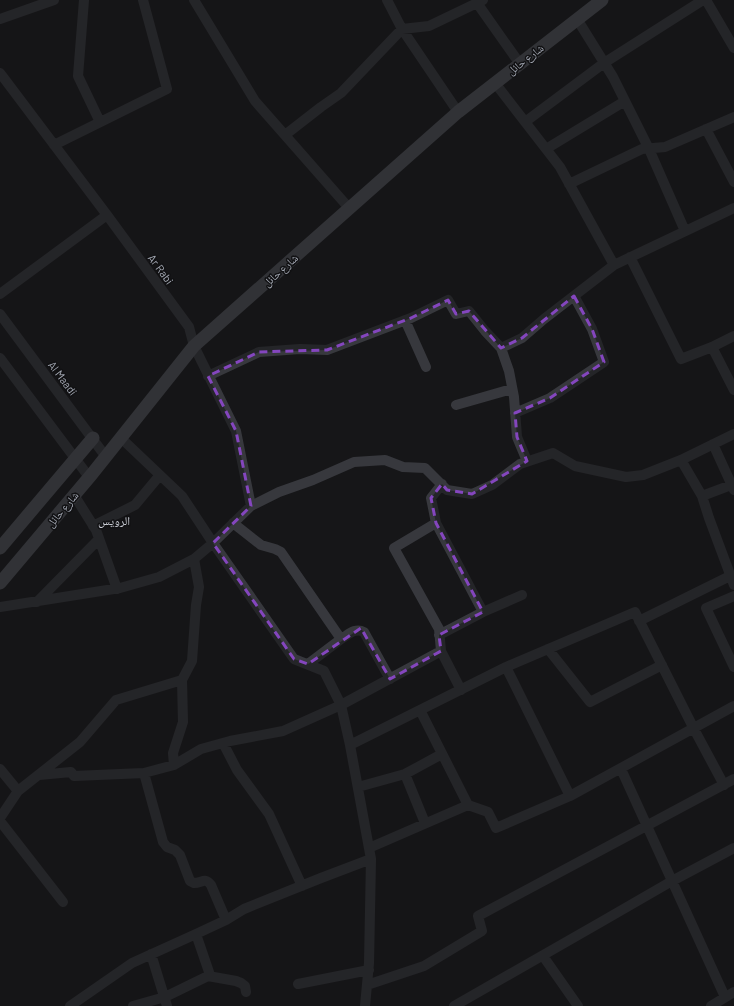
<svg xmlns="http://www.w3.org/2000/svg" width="734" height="1006" font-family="Barlow,'Noto Naskh Arabic',sans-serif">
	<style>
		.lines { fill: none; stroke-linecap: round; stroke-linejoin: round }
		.minor { stroke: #37383d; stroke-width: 10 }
		.major { stroke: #53555c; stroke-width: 13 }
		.marked { fill: none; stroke: #8446be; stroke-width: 3; stroke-dasharray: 8 5; stroke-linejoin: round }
		.labels { text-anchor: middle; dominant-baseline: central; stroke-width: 3; stroke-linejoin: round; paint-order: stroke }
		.street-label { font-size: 11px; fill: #a8adb8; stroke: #111113 }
		.neighbourhood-label { font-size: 12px; fill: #c9ccd4; stroke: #111113 }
	</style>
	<rect width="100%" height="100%" fill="#161618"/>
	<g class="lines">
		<path class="minor" d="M 84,0 L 78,76 L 100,122
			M 194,0 L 255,101 L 349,208
			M 387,0 L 402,29 L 458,112
			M 706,0 L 734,48
			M 477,3 L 520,64
			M 0,19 L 54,0
			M 577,19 L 613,77 L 649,149 L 685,231
			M 0,73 L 107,215 L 189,327 L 194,346 L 236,431 L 251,506
			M 495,83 L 560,167 L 614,265
			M 525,122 L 604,63 L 703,0
			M 706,129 L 734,182
			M 285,135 L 321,107 L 341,93 L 402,29 L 429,26 L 477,3 L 483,0
			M 54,145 L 167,89 L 143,0
			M 546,149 L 625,101
			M 569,184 L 642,149 L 665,147 L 734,117
			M 630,257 L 681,359 L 712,347 L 734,336
			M 0,294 L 107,215
			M 0,314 L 106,457
			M 405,320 L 426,367
			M 712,347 L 734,390
			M 501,348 L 522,338 L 544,319 L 614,265 L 734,208
			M 0,358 L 89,477
			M 208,376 L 259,352 L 300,349 L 327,350 L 411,318 L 448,300 L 456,314 L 469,311 L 485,331 L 501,348 L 509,371 L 514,397 L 517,437 L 527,461
			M 456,405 L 512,389
			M 515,413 L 550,398 L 604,362 L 592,329 L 574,296
			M 121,438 L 182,496 L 213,543 L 294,659 L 324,671 L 341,705 L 350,745 L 371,859 L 369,963 L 365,1006
			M 713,444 L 734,490
			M 681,460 L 702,496 L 709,518 L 734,585
			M 442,484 L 431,498 L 436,523 L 483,612
			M 74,495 L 96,530 L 117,589
			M 702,496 L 734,484
			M 233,523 L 261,545 L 275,549 L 281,552 L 341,639 L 308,664
			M 436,523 L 394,548 L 439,629 L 441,651
			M 93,526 L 135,505 L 160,475
			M 734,596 L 706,608 L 734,667
			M 37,602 L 99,539
			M 0,607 L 120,588 L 159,577 L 194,559 L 213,543 L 251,506 L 279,492 L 313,480 L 354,462 L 385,460 L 403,467 L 425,468 L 447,490 L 472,494 L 492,485 L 520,464 L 553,453 L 575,466 L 626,477 L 643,475 L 681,460 L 734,434
			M 639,621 L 730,576
			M 439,635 L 483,612 L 522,595
			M 341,639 C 348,635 355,627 364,632 L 390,679
			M 548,649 L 590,702 L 662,665
			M 506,667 L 635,612 L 694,729 L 724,785
			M 420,710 L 468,805
			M 223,743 L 237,770 L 269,814 L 302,886
			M 350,745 L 506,667 L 570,796 L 734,706
			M 174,765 L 173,753 L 183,722 L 182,680 L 192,661 L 196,605 L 199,587 L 194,559
			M 0,769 L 18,791
			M 621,769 L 725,997
			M 144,773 L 163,842 L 167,847 L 175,850 L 180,855 L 190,881 L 194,883 C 202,883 205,877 211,885 L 226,920
			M 405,774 L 425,823
			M 39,775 L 71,772 L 74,776 L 144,773 L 174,765 L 201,749 L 230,741 L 283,731 L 341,705 L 441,651 L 461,690
			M 358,787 L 405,774 L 442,754
			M 0,818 L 18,791 L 80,742 L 116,700 L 182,680
			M 0,821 L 63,902
			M 369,848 L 468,805 L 488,812 L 496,828 L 570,796
			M 196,934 L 209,972 L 208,976
			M 151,954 L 167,1006
			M 543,956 L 578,1006
			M 298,984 L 369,970
			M 367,985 L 424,966 L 482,931 L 478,916 L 734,779
			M 70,1006 L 132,963 L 196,934 L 226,920 L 244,909 L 321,878 L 371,859
			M 133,1006 L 165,997 L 208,976 L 236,981 L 241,983 L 245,986 L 246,992
			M 454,1006 L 601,922 L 672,881 L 734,848
			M 711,1006 L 734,992"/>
		<path class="major" d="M 0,548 L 93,438
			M 0,583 L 92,474 L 194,346 L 458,112 L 602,0"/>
	</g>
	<path d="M0 0H734V1006H0ZM 574,296 L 592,329 L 604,362 L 550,398 L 515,413 L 517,437 L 527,461 L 472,494 L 447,490 L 442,484 L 431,498 L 436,523 L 483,612 L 439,635 L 441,651 L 390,679 L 361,628 L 308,664 L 294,659 L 213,543 L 251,506 L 236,431 L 208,376 L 259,352 L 327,350 L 411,318 L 448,300 L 456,314 L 469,311 L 501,348 L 522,338 Z" fill="#161618" fill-opacity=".55" fill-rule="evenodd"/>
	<path class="marked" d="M 574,296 L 592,329 L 604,362 L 550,398 L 515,413 L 517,437 L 527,461 L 472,494 L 447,490 L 442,484 L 431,498 L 436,523 L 483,612 L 439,635 L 441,651 L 390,679 L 361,628 L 308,664 L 294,659 L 213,543 L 251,506 L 236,431 L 208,376 L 259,352 L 327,350 L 411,318 L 448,300 L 456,314 L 469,311 L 501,348 L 522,338 Z"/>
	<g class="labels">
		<g class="street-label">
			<text transform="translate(525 59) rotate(-38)">شارع حائل</text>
			<text transform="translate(161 269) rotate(54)">Ar Rabi</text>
			<text transform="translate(280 270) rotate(-42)">شارع حائل</text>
			<text transform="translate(63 378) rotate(53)">Al Maadi</text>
			<text transform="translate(62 509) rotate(-50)">شارع حائل</text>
		</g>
		<g class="neighbourhood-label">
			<text x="114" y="520">الرويس</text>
		</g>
	</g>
</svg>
